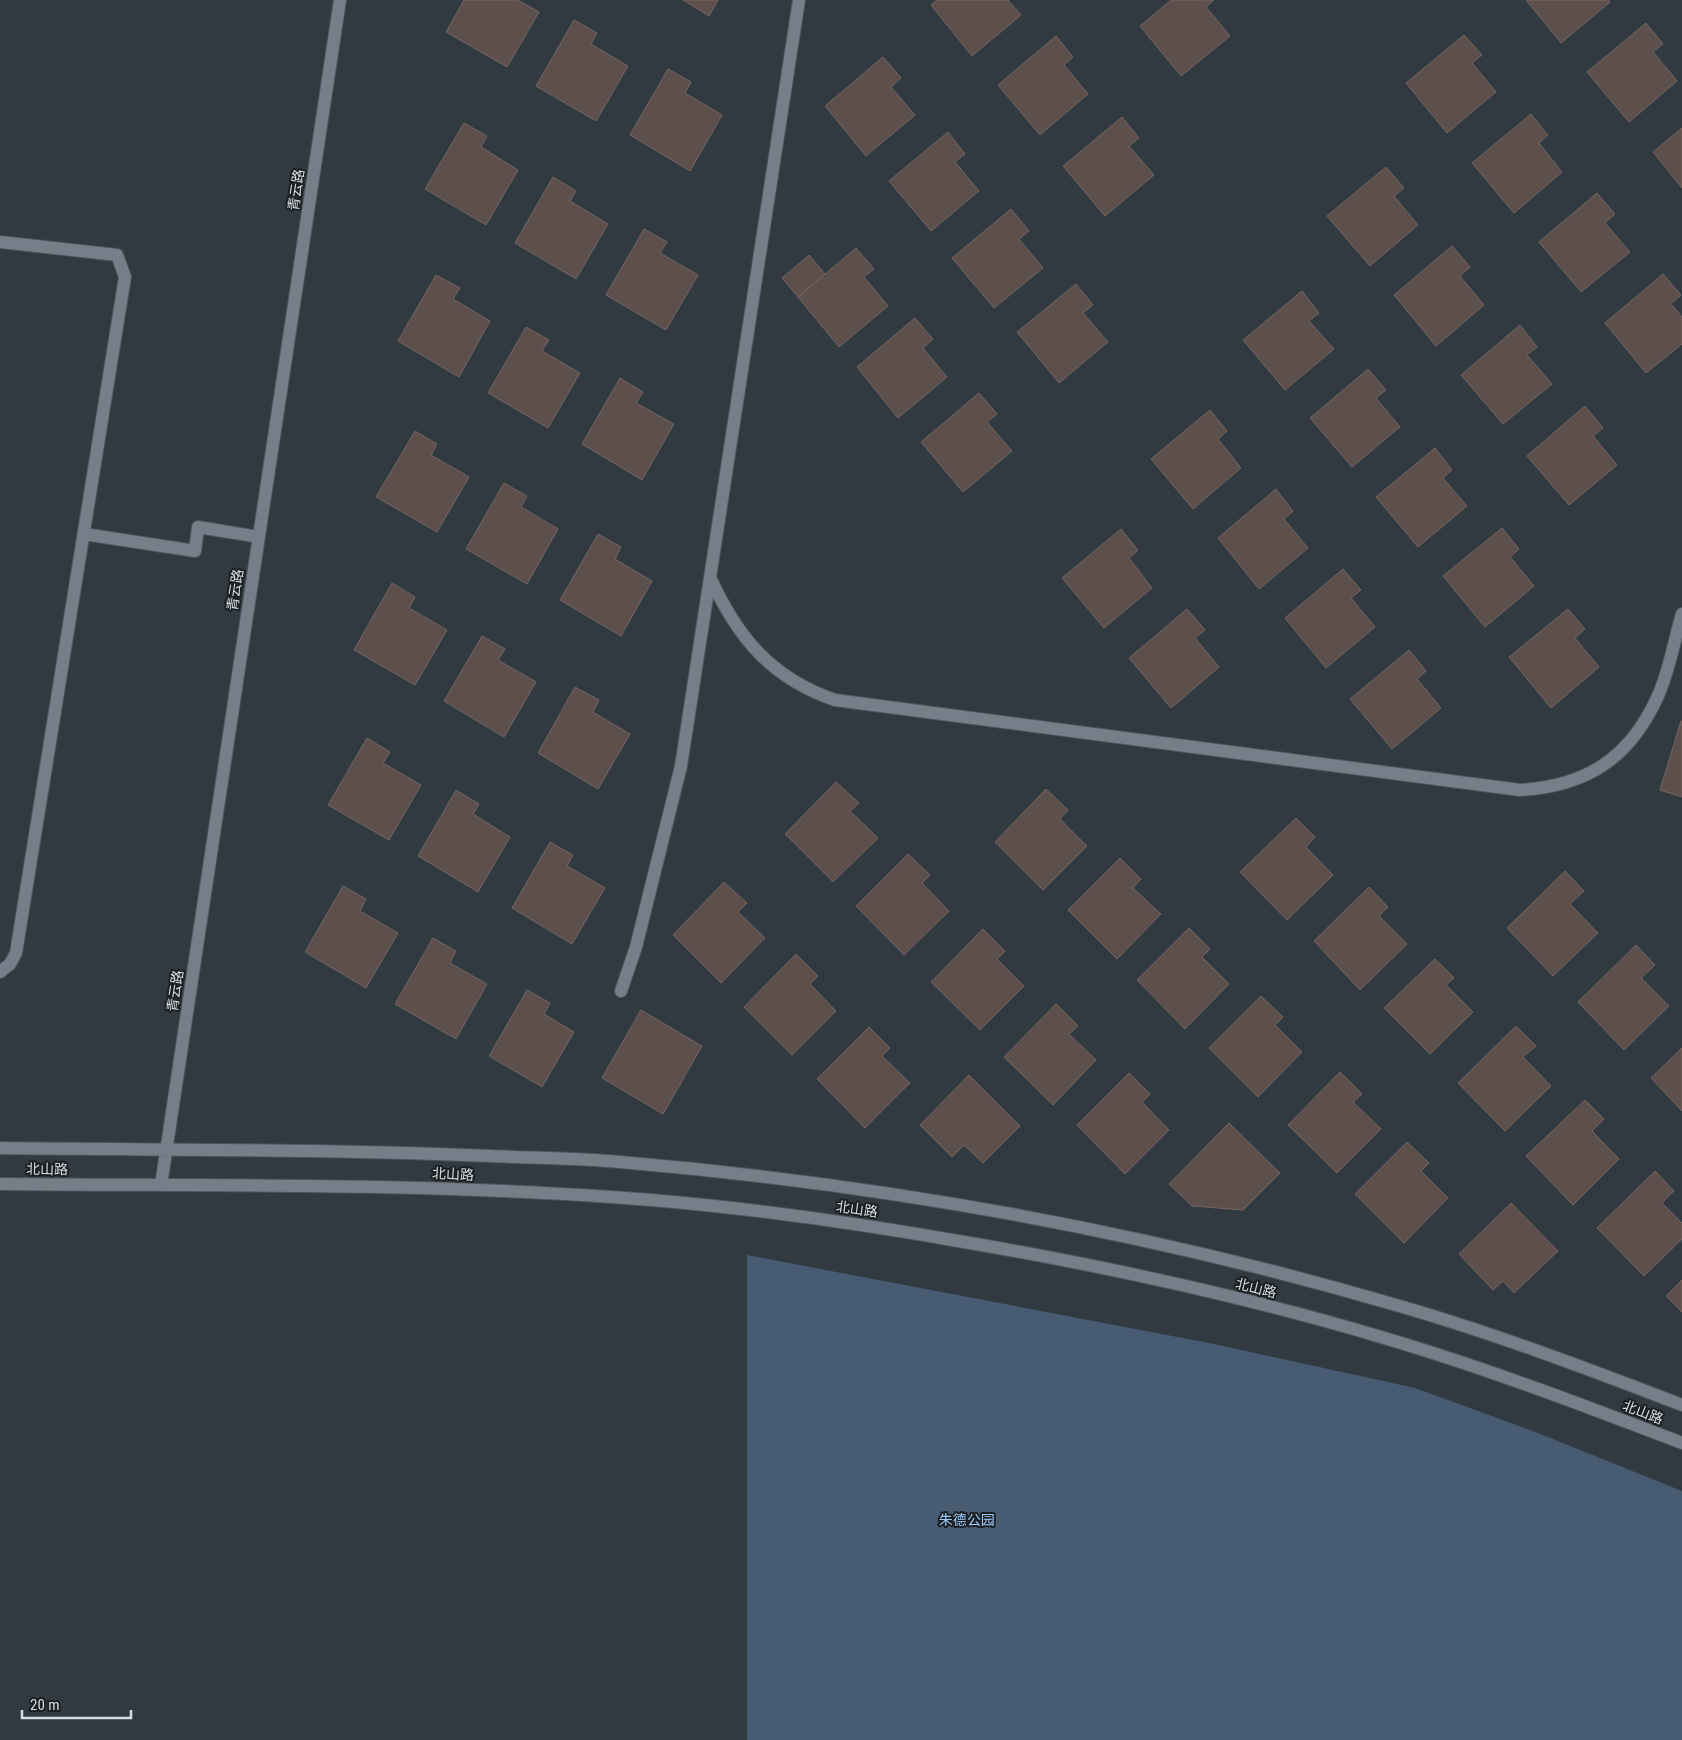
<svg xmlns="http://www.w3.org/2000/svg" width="1682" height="1740" font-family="'Roboto Condensed','Noto Sans SC',sans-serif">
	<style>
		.green { fill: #475c72 }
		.building { fill: #5d504c; stroke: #746762 }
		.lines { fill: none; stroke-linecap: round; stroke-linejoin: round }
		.minor-casing { stroke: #4e555c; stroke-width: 14 }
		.minor { stroke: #767f89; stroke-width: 12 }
		.labels { text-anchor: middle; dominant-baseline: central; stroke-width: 4; stroke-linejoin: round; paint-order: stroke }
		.street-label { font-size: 14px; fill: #d8dde2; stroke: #1c2023 }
		.park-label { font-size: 14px; fill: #9bcbfc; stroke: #1c2023 }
	</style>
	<rect width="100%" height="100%" fill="#313941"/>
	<path class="green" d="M 747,1255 L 1209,1343 L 1415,1388 L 1538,1433 L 1682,1491 L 1682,1740 L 747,1740 Z"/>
	<path class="building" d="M 464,0 L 518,0 L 539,12 L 507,67 L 446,32 Z
		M 683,0 L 718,0 L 709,16 Z
		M 937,0 L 1008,0 L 1021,15 L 972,56 L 931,5 Z
		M 1171,0 L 1214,0 L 1206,7 L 1230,36 L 1181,76 L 1140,26 Z
		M 1526,0 L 1609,0 L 1610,2 L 1561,43 Z
		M 574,20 L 597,33 L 591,44 L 628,66 L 596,121 L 536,86 Z
		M 1646,23 L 1663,44 L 1653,52 L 1677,81 L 1629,122 L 1587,72 Z
		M 1464,35 L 1482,55 L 1472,63 L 1496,92 L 1447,133 L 1406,83 Z
		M 1056,36 L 1073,57 L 1064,65 L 1088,94 L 1040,135 L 998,85 Z
		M 883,57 L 901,78 L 891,87 L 915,115 L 866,156 L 825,106 Z
		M 668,69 L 691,82 L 685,93 L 722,115 L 690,171 L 630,135 Z
		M 1531,114 L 1548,135 L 1539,143 L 1562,172 L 1514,213 L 1472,163 Z
		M 1122,117 L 1139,138 L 1129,146 L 1154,175 L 1105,216 L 1063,166 Z
		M 464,123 L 487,136 L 481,147 L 518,170 L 486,225 L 425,189 Z
		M 1682,128 L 1682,188 L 1653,152 Z
		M 948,132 L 965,154 L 955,162 L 979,191 L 931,231 L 889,181 Z
		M 1386,167 L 1404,188 L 1394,196 L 1418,225 L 1370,266 L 1327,216 Z
		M 553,177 L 576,191 L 570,201 L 608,224 L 576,279 L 515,243 Z
		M 1597,193 L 1615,214 L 1605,223 L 1630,252 L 1581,292 L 1539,242 Z
		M 1011,209 L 1029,231 L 1019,239 L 1043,268 L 994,308 L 952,258 Z
		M 644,229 L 667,242 L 660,253 L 698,275 L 666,330 L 606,295 Z
		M 1452,246 L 1470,267 L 1460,276 L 1484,305 L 1436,346 L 1394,295 Z
		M 856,248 L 874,269 L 864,277 L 888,306 L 839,347 L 798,297 Z
		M 809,255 L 825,274 L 798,297 L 782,278 Z
		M 1663,274 L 1681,295 L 1671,304 L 1682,317 L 1682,344 L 1646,373 L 1605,323 Z
		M 436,275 L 460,288 L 453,299 L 490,321 L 459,377 L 398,341 Z
		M 1076,284 L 1093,305 L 1083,313 L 1108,342 L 1059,383 L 1017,332 Z
		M 1302,291 L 1319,313 L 1309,321 L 1334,349 L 1285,390 L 1243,340 Z
		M 915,318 L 933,339 L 923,348 L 947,377 L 898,418 L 857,367 Z
		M 1520,325 L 1537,347 L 1527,355 L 1552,384 L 1503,424 L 1461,375 Z
		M 526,327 L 549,340 L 542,351 L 580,373 L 548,428 L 488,393 Z
		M 1368,369 L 1386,390 L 1376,398 L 1400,427 L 1352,467 L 1310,418 Z
		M 620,378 L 643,392 L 636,403 L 674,424 L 642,480 L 582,444 Z
		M 979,393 L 997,414 L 987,422 L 1012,451 L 963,492 L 921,442 Z
		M 1585,406 L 1603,428 L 1593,436 L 1617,465 L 1569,505 L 1527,456 Z
		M 1210,410 L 1227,431 L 1218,439 L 1241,468 L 1193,509 L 1151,459 Z
		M 415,431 L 437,444 L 431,455 L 469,477 L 437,532 L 376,497 Z
		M 1435,448 L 1452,470 L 1443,478 L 1467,506 L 1418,547 L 1376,497 Z
		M 504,483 L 527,496 L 521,507 L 558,529 L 527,584 L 466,549 Z
		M 1276,489 L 1293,511 L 1284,519 L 1308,548 L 1259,589 L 1218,538 Z
		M 1502,528 L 1519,549 L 1510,557 L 1534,586 L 1485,627 L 1443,576 Z
		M 1121,529 L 1138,550 L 1129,558 L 1152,588 L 1104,628 L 1062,578 Z
		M 598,534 L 621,547 L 615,559 L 652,581 L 621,636 L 560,600 Z
		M 1343,569 L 1361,590 L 1351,598 L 1375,627 L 1326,668 L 1285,618 Z
		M 392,583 L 415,597 L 409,608 L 447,630 L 415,685 L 354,650 Z
		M 1187,609 L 1205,630 L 1195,638 L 1219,667 L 1171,708 L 1129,658 Z
		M 1568,609 L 1585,629 L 1575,638 L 1599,667 L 1551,708 L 1509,657 Z
		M 482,636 L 505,649 L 498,660 L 536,682 L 504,737 L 444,701 Z
		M 1409,650 L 1426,671 L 1417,679 L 1441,708 L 1392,749 L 1350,699 Z
		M 575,687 L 599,700 L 593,712 L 630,734 L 598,789 L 538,753 Z
		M 1681,721 L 1682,721 L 1682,797 L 1660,790 Z
		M 367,738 L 390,752 L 383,763 L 421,785 L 389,840 L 328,805 Z
		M 836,782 L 859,803 L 850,811 L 878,838 L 833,882 L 785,834 Z
		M 1046,789 L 1068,810 L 1060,819 L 1087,846 L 1043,890 L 995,842 Z
		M 456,790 L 479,804 L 473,814 L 510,837 L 478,892 L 418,856 Z
		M 1296,818 L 1315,837 L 1306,847 L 1333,875 L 1287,920 L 1240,872 Z
		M 550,842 L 573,855 L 567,866 L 605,888 L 572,944 L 512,908 Z
		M 908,854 L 930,875 L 922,883 L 949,911 L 904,955 L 856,906 Z
		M 1120,858 L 1141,879 L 1133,888 L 1161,914 L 1117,959 L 1068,910 Z
		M 1565,871 L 1584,891 L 1570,904 L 1598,933 L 1553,976 L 1507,928 Z
		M 724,882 L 747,903 L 738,912 L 765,938 L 721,983 L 673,935 Z
		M 343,886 L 366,899 L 360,911 L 398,933 L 366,988 L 305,952 Z
		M 1369,887 L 1388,907 L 1379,916 L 1407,944 L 1360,990 L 1314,941 Z
		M 1189,928 L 1210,949 L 1202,957 L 1229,984 L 1185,1029 L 1137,980 Z
		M 983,929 L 1005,951 L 997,959 L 1024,986 L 980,1030 L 931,982 Z
		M 433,938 L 456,951 L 450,963 L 487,984 L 456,1039 L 395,1004 Z
		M 1636,945 L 1655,965 L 1641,978 L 1669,1006 L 1624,1050 L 1578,1002 Z
		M 796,954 L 818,976 L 810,984 L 836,1011 L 792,1055 L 744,1007 Z
		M 1435,959 L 1454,978 L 1446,985 L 1473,1012 L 1430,1054 L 1384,1008 Z
		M 527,990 L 550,1003 L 544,1014 L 574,1032 L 542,1087 L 489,1056 Z
		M 1261,996 L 1283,1017 L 1275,1025 L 1302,1052 L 1258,1097 L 1209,1048 Z
		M 1056,1004 L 1078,1026 L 1069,1034 L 1096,1060 L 1053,1105 L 1004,1057 Z
		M 641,1010 L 702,1046 L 663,1114 L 602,1078 Z
		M 1516,1026 L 1536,1046 L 1523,1057 L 1551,1086 L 1505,1131 L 1458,1083 Z
		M 869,1027 L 890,1048 L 882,1056 L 910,1083 L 865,1128 L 817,1079 Z
		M 1682,1048 L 1682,1111 L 1651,1078 Z
		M 1340,1072 L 1362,1094 L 1353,1102 L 1381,1129 L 1337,1173 L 1288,1125 Z
		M 1129,1073 L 1150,1094 L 1142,1102 L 1169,1130 L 1125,1174 L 1077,1125 Z
		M 969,1075 L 1020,1126 L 983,1163 L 964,1145 L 952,1157 L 920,1125 Z
		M 1585,1100 L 1604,1119 L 1592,1131 L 1619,1159 L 1573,1205 L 1526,1156 Z
		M 1229,1123 L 1280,1173 L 1243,1210 L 1192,1206 L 1169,1184 Z
		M 1407,1142 L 1429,1163 L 1421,1171 L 1448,1198 L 1404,1243 L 1355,1194 Z
		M 1655,1171 L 1674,1191 L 1662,1203 L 1682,1223 L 1682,1239 L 1644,1276 L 1597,1228 Z
		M 1511,1203 L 1558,1251 L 1514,1293 L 1503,1281 L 1493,1290 L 1459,1254 Z
		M 1682,1280 L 1682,1312 L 1666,1296 Z"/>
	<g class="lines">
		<defs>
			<path id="minor" d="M 0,242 L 117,255 L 125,277 L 16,953 L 10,964 L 0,972
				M 84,534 L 195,551 L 198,527 L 259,537
				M 710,577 C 737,637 771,678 835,700 L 1520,790 C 1586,786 1629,759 1657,698 C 1669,673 1674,641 1682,614
				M 621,991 L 636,947 L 681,766 L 799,0
				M 0,1148 C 164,1150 327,1149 491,1156 C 534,1158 577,1158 620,1162 C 880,1184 1138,1230 1389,1303 C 1488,1331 1586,1368 1682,1405
				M 0,1184 C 204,1186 408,1183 611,1197 C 732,1205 852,1222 970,1243 C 1109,1267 1247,1297 1381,1337 C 1483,1367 1583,1405 1682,1443
				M 161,1185 L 340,0"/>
		</defs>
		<use href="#minor" class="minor-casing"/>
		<use href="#minor" class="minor"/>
	</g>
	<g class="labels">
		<g class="street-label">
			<text transform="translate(296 190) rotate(-81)">青云路</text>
			<text transform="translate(235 590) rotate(-81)">青云路</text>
			<text transform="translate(175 991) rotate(-81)">青云路</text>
			<text transform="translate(47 1169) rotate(1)">北山路</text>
			<text transform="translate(453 1174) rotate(3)">北山路</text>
			<text transform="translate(857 1209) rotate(8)">北山路</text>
			<text transform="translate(1256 1288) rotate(14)">北山路</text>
			<text transform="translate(1643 1412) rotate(21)">北山路</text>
		</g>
		<g class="park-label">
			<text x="967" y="1520">朱德公园</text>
		</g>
	</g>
	<path d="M22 1710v8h109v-8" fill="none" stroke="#d8dde2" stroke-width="2.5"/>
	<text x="30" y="1710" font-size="15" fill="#d8dde2" stroke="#1c2023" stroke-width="4" paint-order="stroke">20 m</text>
</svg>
